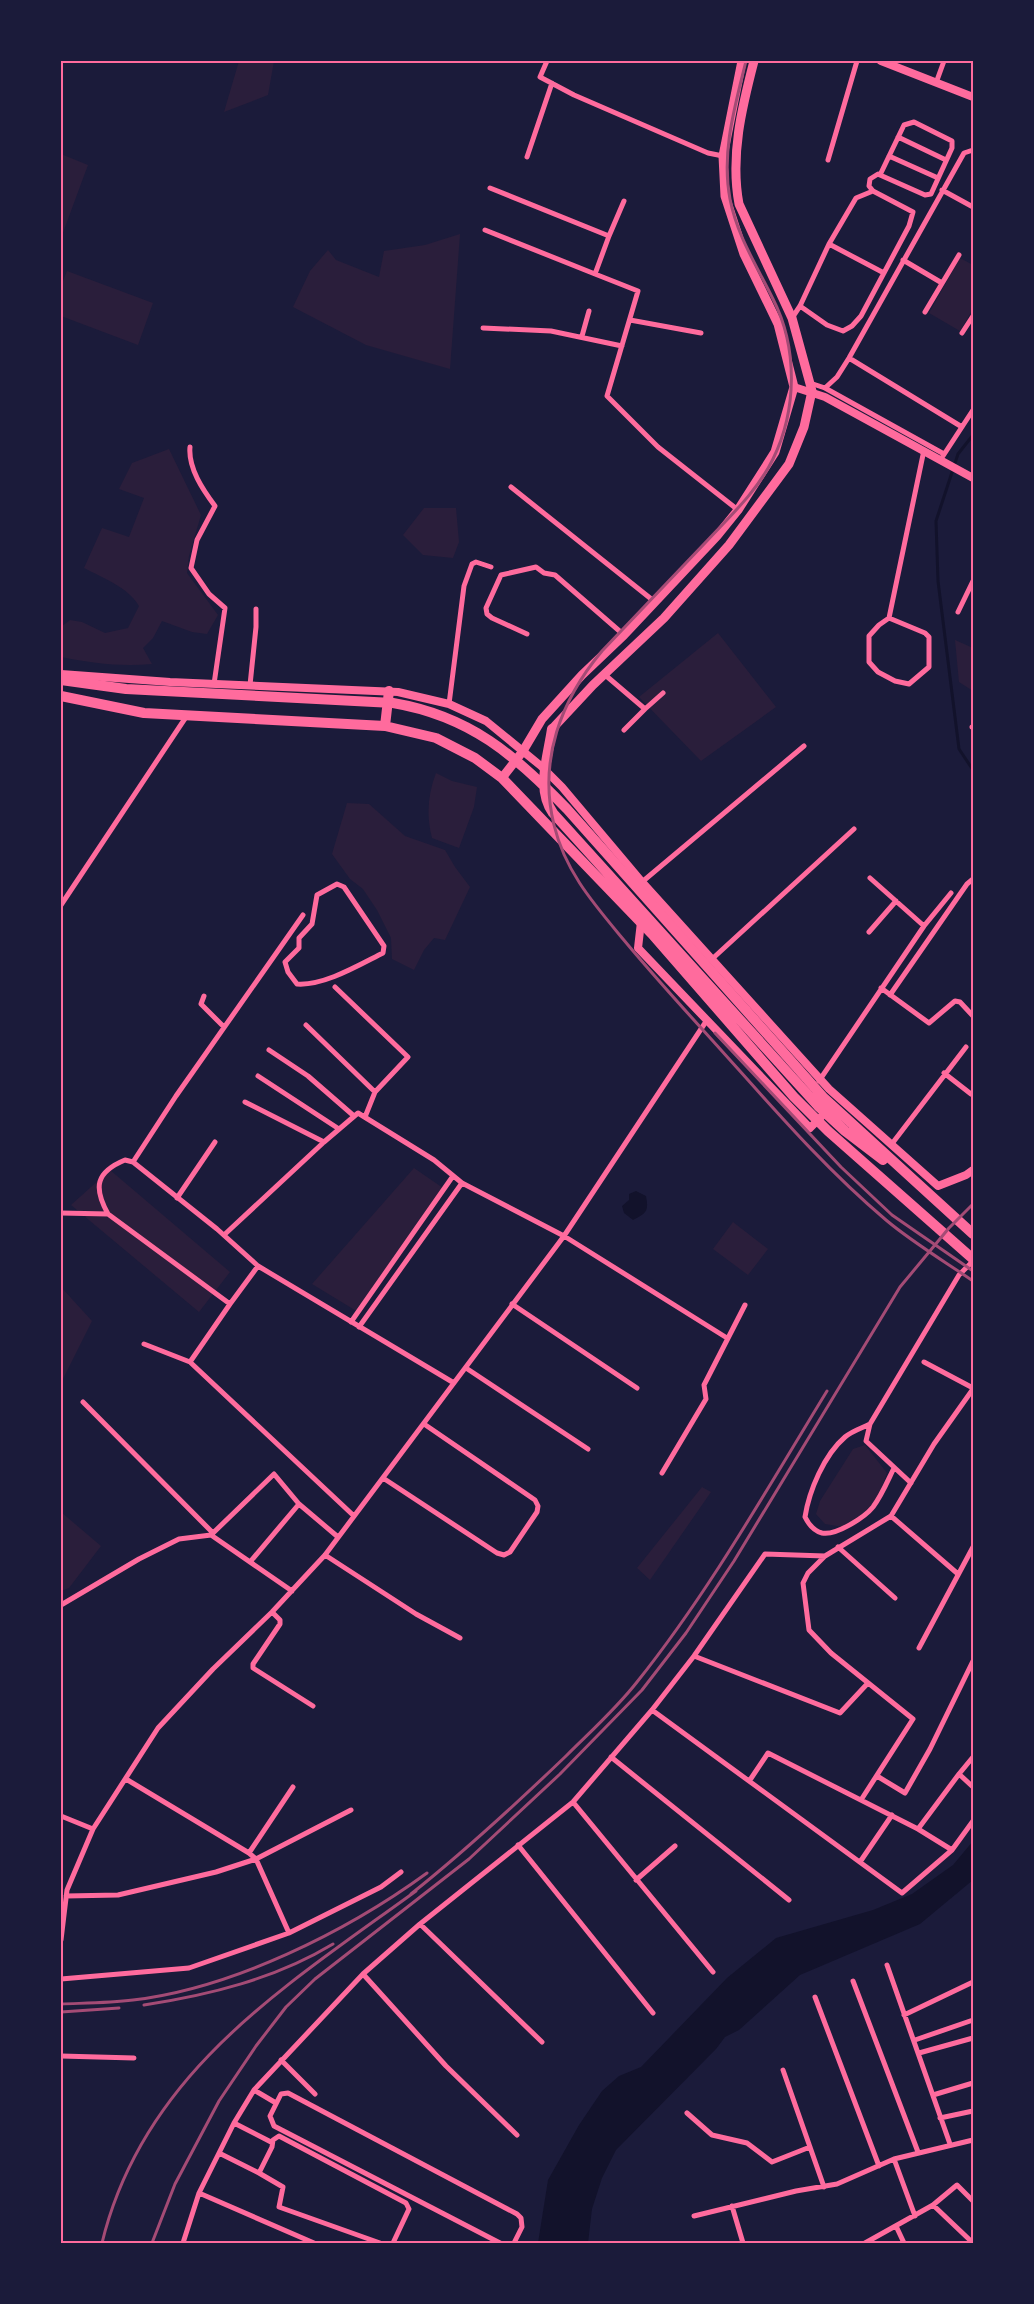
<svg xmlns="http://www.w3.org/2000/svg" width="1034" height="2304" font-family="Raleway,sans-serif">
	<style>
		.green { fill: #2a1e3b }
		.water { fill: #12122b }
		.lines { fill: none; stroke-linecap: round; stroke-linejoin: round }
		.stream { stroke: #12122b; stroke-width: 3 }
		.minor { stroke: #ff6b9d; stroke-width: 5 }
		.tertiary { stroke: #ff6b9d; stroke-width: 8 }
		.secondary { stroke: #ff6b9d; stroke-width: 9 }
		.primary { stroke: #ff6b9d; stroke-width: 10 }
		.rail { stroke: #a44b75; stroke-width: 3 }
		.neatline { fill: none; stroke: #ff6b9d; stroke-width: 2 }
	</style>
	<rect width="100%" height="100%" fill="#1b1b3a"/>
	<path class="green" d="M 239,61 L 274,61 L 268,95 L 224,112 Z
		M 61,154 L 88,165 L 61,238 Z
		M 460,234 L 450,369 L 366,345 L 293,307 L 310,271 L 328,250 L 336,260 L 379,277 L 384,251 L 425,245 Z
		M 960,258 L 973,265 L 973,309 L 960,331 L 929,313 Z
		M 67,271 L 153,303 L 138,345 L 61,316 L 61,286 Z
		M 169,449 L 201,515 L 189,556 L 187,573 L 218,615 L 207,634 L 192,632 L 162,621 L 153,638 L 143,648 L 152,664 C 120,667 92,663 61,657 L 61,627 L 70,620 L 82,622 L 105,633 L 128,628 L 139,606 C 128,587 103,578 84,568 L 102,528 L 129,537 L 144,498 L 119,489 L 132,463 Z
		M 424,508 L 456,508 L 459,542 L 453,558 L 423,555 L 403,535 Z
		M 718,633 L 776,707 L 701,761 L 639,697 Z
		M 955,640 L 973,648 L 973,691 L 959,682 Z
		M 436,773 L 452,781 L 477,787 L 474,807 L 459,848 L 432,838 C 426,815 428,794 436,773 Z
		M 347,803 L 369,804 L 405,836 L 445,850 L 455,867 L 470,887 L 445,940 L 434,938 L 424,950 L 414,970 L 392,959 L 391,938 L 377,910 L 363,889 L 350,879 L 332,854 Z
		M 414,1168 L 443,1188 L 358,1312 L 312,1284 Z
		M 110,1170 L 230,1272 L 199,1312 L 71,1205 Z
		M 733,1222 L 768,1249 L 748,1275 L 713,1249 Z
		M 61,1287 L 92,1321 L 61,1383 Z
		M 865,1445 L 887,1473 L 875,1507 L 843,1527 L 825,1524 L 816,1514 L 820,1501 L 853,1449 Z
		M 702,1487 L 711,1492 L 650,1580 L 637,1568 Z
		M 61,1512 L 101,1546 L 69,1588 L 61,1591 Z"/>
	<path class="water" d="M 636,1191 L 646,1196 C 649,1212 646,1213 633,1220 L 624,1213 L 622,1206 L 629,1200 L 629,1194 Z
		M 973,1841 L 973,1880 L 920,1924 L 800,1975 L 739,2030 L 725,2037 L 716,2049 L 616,2150 L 602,2178 L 592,2209 L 588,2243 L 538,2243 L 548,2180 L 579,2125 L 602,2091 L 619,2076 L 641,2067 L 727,1978 L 776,1938 L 873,1910 L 912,1894 L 953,1865 Z"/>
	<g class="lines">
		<path class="stream" d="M 973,435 L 958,454 L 936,521 L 938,581 L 959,749 L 973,770"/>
		<path class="minor" d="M 547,61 L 540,77 L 574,95 L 708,153 L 723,156
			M 936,83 L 944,61
			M 898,137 L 946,160
			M 889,156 L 938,178
			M 527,157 L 552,83
			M 828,160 L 857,61
			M 490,188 L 609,236 L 595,274 L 638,291 L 607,396 L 658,447 L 738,510
			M 942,190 L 973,207
			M 873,191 L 869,186 L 870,179 L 878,174 L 880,175 L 925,195 L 931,194 L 952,148 L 952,141 L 914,122 L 904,125 L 880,175
			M 485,230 L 595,274
			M 609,236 L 624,201
			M 829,244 L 884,273
			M 903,260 L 942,283
			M 925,312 L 959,255
			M 792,318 L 800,306 L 829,244 L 856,198 L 873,191 L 913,212 L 909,226 L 861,316 L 852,326 L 843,331 L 827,325 L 800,306
			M 630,320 L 701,333
			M 483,328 L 551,331 L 622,346
			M 962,333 L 973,316
			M 582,336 L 589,311
			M 849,358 L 962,427
			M 810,383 L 825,388 L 944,454
			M 825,388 L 837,377 L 849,358 L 964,153 L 973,150
			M 190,447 C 188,468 203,490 215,506 L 197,540 L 191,568 L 209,594 L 225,608 L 214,684
			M 943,456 L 973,410
			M 511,487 L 655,602
			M 958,612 L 973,581
			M 889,618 L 925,633 L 929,637 L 929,667 L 909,684 L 895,681 L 878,672 L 869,662 L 869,636 L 879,625 L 889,618 L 924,450
			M 527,634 L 492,618 L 487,614 L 486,608 L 501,575 L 536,567 L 544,573 L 555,575 L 624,635
			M 604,674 L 645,709 L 624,730
			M 250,685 L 256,627 L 256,609
			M 449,704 L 464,586 L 472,564 L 476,562 L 491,567
			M 645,709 L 663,693
			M 972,727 L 973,727
			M 870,878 L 924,926
			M 642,882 L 804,746
			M 337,884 L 344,887 L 384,946 L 383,953 C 359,965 324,986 297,984 L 288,972 L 285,962 L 299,948 L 299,938 L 312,924 L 317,895 Z
			M 61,905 L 188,714
			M 869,932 L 896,901
			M 711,960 L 854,829
			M 335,987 L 408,1057 L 375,1092
			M 881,988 L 929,1023 L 955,1001 L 960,1002 L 973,1016
			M 890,995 L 967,884 L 973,879
			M 204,996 L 201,1004 L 224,1027
			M 306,1025 L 375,1092 L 365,1117
			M 269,1050 L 308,1076 L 354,1116
			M 944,1073 L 971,1094
			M 258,1076 L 339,1129
			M 819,1081 L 924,926 L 951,893
			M 245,1102 L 324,1142
			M 891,1145 L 966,1047
			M 133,1162 L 176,1096 L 303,915
			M 177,1198 L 215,1142
			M 61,1213 L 108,1214
			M 224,1235 L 324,1142 L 358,1113 L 434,1160 L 462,1183 L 564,1236 L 727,1338
			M 258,1266 L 230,1304 L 108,1214 C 93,1187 96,1172 125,1160 L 133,1162 L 217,1229 L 258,1266 L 454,1383
			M 512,1304 L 637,1388
			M 351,1322 L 453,1176
			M 359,1327 L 462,1183
			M 144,1344 L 190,1362 L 230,1304
			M 190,1362 L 354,1516
			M 924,1362 L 973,1388
			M 466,1368 L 588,1449
			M 83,1402 L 213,1533
			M 870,1424 C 862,1428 852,1431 845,1437 C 824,1455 809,1491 805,1517 C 808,1523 814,1531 822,1533 C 836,1536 865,1517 873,1507 C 882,1495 888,1480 894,1468
			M 662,1473 L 706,1399 L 704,1385 L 745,1305
			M 383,1478 L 497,1553 L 504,1555 L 510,1552 L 537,1512 L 538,1506 L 535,1500 L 424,1424
			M 911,1483 L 866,1441 L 870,1424 L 959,1275 L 973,1261
			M 891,1516 L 958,1574
			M 211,1535 L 274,1474 L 299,1504 L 338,1537
			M 838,1547 L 895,1598
			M 325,1555 L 416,1614 L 460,1638
			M 825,1556 L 808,1573 L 803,1583 L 809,1630 L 831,1653 L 913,1719 L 861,1800
			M 250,1562 L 299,1504
			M 61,1605 L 139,1559 L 179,1539 L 211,1535 L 292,1591
			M 272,1612 L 280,1620 L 280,1624 L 253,1664 L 253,1668 L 313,1706
			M 919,1648 L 973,1547
			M 694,1656 L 840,1713 L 868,1683
			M 652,1710 L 902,1893 L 952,1850 L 973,1821
			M 611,1757 L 789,1900
			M 973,1757 L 959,1774 L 973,1787
			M 877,1776 L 905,1793 L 930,1749 L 973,1661
			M 126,1779 L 249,1853 L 256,1859 L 289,1933
			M 750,1780 L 768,1753 L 918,1829 L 952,1850
			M 573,1802 L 713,1972
			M 61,1816 L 93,1829
			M 918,1829 L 959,1774
			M 518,1845 L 653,2013
			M 249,1853 L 293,1787
			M 860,1862 L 892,1815
			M 636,1880 L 675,1846
			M 66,1896 L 118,1895 L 216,1872 L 256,1859 L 351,1810
			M 420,1924 L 542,2042
			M 61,1940 L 67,1890 L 93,1829 L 158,1728 L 213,1669 L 272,1612 L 325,1555 L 564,1236 L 707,1020
			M 887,1965 L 950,2144
			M 363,1974 L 446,2066 L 517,2135
			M 61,1979 L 189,1968 L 289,1933 L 381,1887 L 401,1872
			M 853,1981 L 918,2152
			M 815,1997 L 879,2166
			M 904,2015 L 973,1982
			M 915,2040 L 973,2020
			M 919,2053 L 973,2038
			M 61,2056 L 134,2058
			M 281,2060 L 315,2094
			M 783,2070 L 824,2187
			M 254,2090 L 276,2103
			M 933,2095 L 973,2083
			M 687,2113 L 712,2135 L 747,2143 L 772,2162 L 810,2147
			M 940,2118 L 973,2111
			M 234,2123 L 271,2142
			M 219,2153 L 259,2173
			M 894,2159 L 915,2216
			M 199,2193 L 314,2243
			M 933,2205 L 973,2243
			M 732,2206 L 743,2243
			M 694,2216 L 796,2191 L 837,2184 L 894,2159 L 973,2140
			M 896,2226 L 904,2243
			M 183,2243 L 199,2193 L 234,2123 L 254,2090 L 363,1974 L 420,1924 L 573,1802 L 652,1710 L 694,1656 L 765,1554 L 825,1556 L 891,1516 L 934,1444 L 973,1389
			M 380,2243 L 279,2207 L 283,2187 L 259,2173 L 272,2147 L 273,2140 L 279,2136 L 406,2203 L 409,2209 L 393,2243
			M 500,2243 L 274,2126 L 270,2116 L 281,2094 L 288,2093 L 517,2214 L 521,2218 L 522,2227 L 514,2243
			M 865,2243 L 933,2205 L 957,2185 L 973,2201"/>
		<path class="tertiary" d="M 881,61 L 973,97
			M 794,387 L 825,397 L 973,478
			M 61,674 L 170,682 L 398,692 L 449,704 L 486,721 L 541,766 L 562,787 L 642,882 L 829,1089 L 938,1186 L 966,1175 L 973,1170
			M 641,922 L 638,948 L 810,1128 L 821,1117"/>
		<path class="secondary" d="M 552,729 L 593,685 L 664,618 L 729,545 L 789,464 L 804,427 L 812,391 L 792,318 L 739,204 C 730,156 742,107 754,61
			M 502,778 L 523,751 L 542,719 L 582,675 L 624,635 L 717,536 L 738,510 L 775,452 L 794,387 L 778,324 L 744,254 L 725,196 L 723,156 L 742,61"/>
		<path class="primary" d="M 61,680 L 126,689 L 393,703 C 470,716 515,755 567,809 L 824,1098 L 973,1234
			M 61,696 L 144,713 L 385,726 L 436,738 L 475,758 L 502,778 L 652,934 L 794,1097 L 828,1131 L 973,1259
			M 385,726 L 389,691
			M 552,729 C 548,757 536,789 553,813 L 818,1106 L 845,1131 L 883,1160"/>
		<path class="rail" d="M 746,61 C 735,106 721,152 730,199 C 737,236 757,266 773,299 C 798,348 797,410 773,459 C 757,492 728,518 704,544 C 670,580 636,615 602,651 C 561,700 538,760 554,825 C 565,871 593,903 623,939 C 652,974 682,1007 712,1040 C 768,1102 822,1166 886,1220 C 912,1242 944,1261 973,1281
			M 715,1033 L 841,1167 L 892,1215 L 973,1271
			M 411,1894 C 465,1851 516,1804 566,1756 C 590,1732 616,1709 637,1682 C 709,1592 767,1489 827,1391
			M 61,2004 C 85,2003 109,2003 133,2000 C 233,1988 346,1932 427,1873
			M 144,2005 C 209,1995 275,1979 333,1944
			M 61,2012 L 119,2008
			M 102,2243 C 143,2073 284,1987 416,1891
			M 152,2243 L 175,2184 L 219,2101 L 256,2046 L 286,2007 L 315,1979 L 469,1859 L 560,1774 L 642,1690 L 686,1633 L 734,1561 L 900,1287 L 949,1228 L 973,1204"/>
	</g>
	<rect width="1034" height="2304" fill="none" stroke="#1b1b3a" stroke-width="125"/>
	<rect x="62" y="62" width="910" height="2180" class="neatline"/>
</svg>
